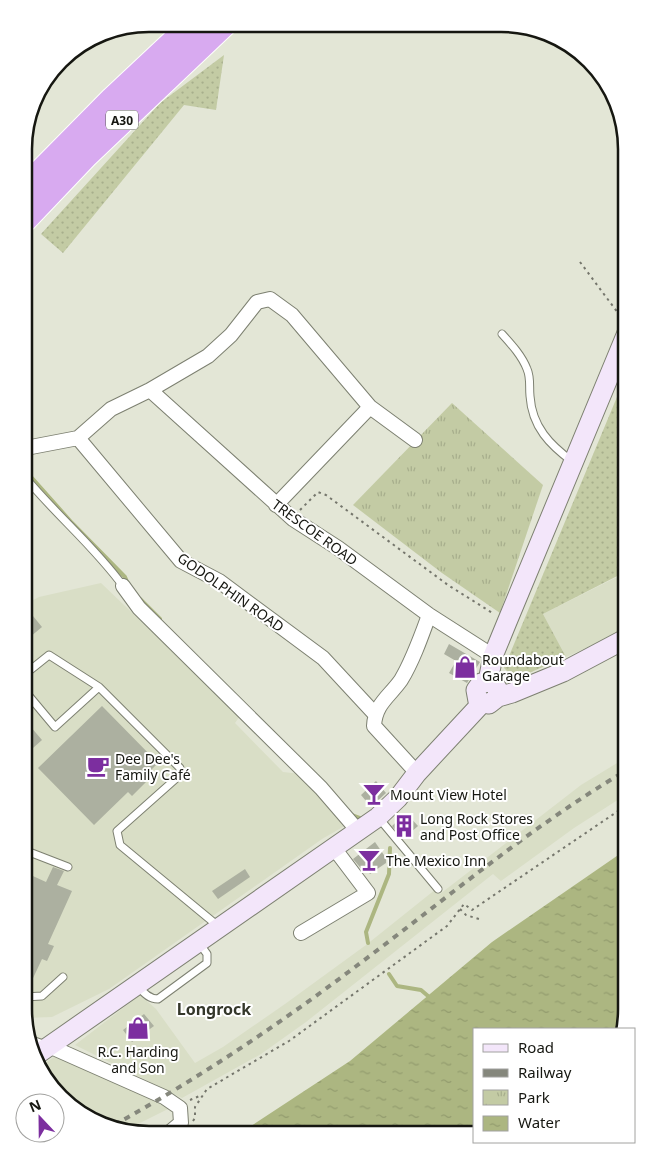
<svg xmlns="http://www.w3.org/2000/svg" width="651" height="1158" font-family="'Noto Sans',sans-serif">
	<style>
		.built { fill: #d9dec6 }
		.grass { fill: url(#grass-dots) }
		.park { fill: url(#park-tufts) }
		.water { fill: url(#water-ripples) }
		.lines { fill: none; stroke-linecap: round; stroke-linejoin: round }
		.stream { stroke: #acb681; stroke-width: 4 }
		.building { fill: #acb0a0 }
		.lane-casing { stroke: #7d8071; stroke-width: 9 }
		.street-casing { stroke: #7d8071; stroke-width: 16 }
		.secondary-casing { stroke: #7d8071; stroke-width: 21 }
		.highway-casing { stroke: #fff; stroke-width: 27 }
		.path { stroke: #75766c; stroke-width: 2; stroke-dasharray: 2.5 4; stroke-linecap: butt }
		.lane { stroke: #fff; stroke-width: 7 }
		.street { stroke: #fff; stroke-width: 14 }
		.secondary { stroke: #f3e6fa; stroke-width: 19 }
		.highway { stroke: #d8aaf0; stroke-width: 25 }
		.rail { stroke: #85877c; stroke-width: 4; stroke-dasharray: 6 6; stroke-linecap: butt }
		.labels { text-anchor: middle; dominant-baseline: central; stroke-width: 4; stroke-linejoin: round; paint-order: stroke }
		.shield { fill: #fff; stroke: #5c5d58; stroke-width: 1 }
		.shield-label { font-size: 12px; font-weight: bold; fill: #161711 }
		.street-label { font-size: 14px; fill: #161711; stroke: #fff }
		.poi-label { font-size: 14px; fill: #161711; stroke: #fff; text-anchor: start }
		.quarter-label { font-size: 16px; font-weight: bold; fill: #34372a; stroke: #fff }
		.rim { fill: none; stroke: #161711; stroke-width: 2.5 }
	</style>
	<defs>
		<pattern id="grass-dots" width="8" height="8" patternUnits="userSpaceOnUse" patternTransform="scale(1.25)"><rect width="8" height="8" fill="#c3cba4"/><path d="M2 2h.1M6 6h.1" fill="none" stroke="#a7ae8c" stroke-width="1.8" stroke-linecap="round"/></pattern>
		<pattern id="park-tufts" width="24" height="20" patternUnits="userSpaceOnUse" patternTransform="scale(1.25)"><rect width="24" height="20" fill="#c3cba4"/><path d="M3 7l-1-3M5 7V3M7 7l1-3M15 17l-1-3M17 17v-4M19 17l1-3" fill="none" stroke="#a7ae8c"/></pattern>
		<pattern id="water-ripples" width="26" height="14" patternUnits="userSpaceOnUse" patternTransform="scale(1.25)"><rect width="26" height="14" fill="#acb681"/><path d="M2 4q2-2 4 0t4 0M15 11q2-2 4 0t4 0" fill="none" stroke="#939c6e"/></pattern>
	</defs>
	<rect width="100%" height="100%" fill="#e3e6d6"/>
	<path class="built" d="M 627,572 L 627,629 L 566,657 L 543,614 Z
		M 101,583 L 240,716 L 235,723 L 283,772 L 301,774 L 348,824 L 322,839 L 109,989 L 52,1017 L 25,1018 L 24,605 L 39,597 Z
		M 627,757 L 627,794 L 574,828 L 501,881 L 493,874 L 306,1022 L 261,1054 L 182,1098 L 75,1045 L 140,995 L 156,1009 L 195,1063 L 223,1047 L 285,1004 L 366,945 L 436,889 L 440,894 L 581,785 Z
		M 54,1057 L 127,1085 L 170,1108 L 126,1130 L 73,1108 L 42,1065 Z"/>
	<path class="grass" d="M 224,55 L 216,110 L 184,105 L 63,253 L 41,234 L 160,103 Z
		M 627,373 L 627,571 L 543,614 L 566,657 L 515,679 L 504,668 Z"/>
	<path class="park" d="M 452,403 L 543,485 L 500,613 L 442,573 L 353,505 Z"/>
	<path class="water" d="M 627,849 L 627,1017 L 622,1029 L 475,1029 L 475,1128 L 242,1132 L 350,1061 L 492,942 Z"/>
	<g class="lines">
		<path class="stream" d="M 24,469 L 72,523 L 125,577 L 128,584
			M 140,599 L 160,619
			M 352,815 L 360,818
			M 368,943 L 366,932 L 389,874 L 390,848
			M 389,974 L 397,986 L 421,990 L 428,996"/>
	</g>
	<path class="building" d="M 24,605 L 42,627 L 24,642 Z
		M 449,644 L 480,662 L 467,683 L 449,673 L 456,661 L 444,654 Z
		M 102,706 L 158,763 L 143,778 L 146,782 L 132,796 L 128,792 L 94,825 L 38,768 Z
		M 24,719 L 42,740 L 24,756 Z
		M 376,781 L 386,793 L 371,807 L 361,795 Z
		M 406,813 L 418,826 L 403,839 L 392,826 Z
		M 375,842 L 386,858 L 386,863 L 370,874 L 367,870 L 364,872 L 353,859 Z
		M 53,867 L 64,871 L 57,885 L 72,891 L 48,944 L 54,946 L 47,961 L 42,959 L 27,991 L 24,992 L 24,872 L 46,882 Z
		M 245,869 L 250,877 L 218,899 L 212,891 Z
		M 144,1014 L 154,1026 L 132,1042 L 123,1030 Z"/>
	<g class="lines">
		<defs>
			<path id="lane" d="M 502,334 C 512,345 522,356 527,369 C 531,378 529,387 530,396 C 532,427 550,445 573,462
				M 24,476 C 56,515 94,546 123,586
				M 24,675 L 49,655 L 99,687
				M 24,690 L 55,727 L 99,687 L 180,768 L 180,775 L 117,831 L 120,845 L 218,926
				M 378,817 L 438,889
				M 24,850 L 68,867
				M 138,985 C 143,993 149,999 158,999 L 207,963 L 207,954 L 199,943
				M 24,997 L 42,996 L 63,977
				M 29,1039 L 46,1045"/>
			<path id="street" d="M 150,390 L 293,519 L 338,548 L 429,615 L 493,656
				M 370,407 L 415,440
				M 78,438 L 181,561 L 219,581 L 323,658 L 374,713
				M 31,447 L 78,438 L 111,409 L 150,390 L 208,356 L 231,335 L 257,302 L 270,299 L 292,315 L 370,407 L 276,505
				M 123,586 L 139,608 L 321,788 L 359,832
				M 417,773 L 374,726 C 375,704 389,697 401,680 C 413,660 421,637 429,615
				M 301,933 L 368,893 L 334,848
				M 49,1046 L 164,1097 L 180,1108 L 181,1123 L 169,1133"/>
			<path id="secondary" d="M 488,681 L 493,656 L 507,622 L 627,333
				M 498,697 L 497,688 L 492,682 L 481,683 L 476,690 L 478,701 L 489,704 L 498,697 L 512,693 L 563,672 L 627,638
				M 35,1056 L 378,817 L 398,798 L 417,773 L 482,703"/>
			<path id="highway" d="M 25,188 L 113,99 L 193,24
				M 25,219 L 86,155 L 224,24"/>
		</defs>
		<use href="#lane" class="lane-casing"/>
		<use href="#street" class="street-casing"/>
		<use href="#secondary" class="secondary-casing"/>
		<use href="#highway" class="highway-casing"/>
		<path class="path" d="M 580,262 L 618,313 L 627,317
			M 300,510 L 318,492 L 326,495 L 448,585 L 494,614
			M 460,909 L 466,915 L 482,920
			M 190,1100 L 202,1095
			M 193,1121 L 195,1118 L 195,1107 L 207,1089 L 289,1041 L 447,926 L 464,904 L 472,910 L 627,805"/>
		<use href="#lane" class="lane"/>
		<use href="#street" class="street"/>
		<use href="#secondary" class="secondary"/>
		<use href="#highway" class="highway"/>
		<path class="rail" d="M 114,1125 C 201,1077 284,1021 363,961 C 451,895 532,826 627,770"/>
	</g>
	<defs>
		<symbol id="shop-bare" viewBox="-9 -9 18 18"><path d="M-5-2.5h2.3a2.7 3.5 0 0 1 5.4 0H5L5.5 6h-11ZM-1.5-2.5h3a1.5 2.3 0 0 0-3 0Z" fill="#7c2e9f" stroke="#fff" stroke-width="2.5" paint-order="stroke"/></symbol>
		<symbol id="cafe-bare" viewBox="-9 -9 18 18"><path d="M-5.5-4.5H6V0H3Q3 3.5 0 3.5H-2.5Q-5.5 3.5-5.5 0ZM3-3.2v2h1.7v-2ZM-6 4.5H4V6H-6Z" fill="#7c2e9f" stroke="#fff" stroke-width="2.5" paint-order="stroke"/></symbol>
		<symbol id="bar-bare" viewBox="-9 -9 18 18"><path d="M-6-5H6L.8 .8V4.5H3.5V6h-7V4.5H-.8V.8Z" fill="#7c2e9f" stroke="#fff" stroke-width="2.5" paint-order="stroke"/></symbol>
		<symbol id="building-bare" viewBox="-9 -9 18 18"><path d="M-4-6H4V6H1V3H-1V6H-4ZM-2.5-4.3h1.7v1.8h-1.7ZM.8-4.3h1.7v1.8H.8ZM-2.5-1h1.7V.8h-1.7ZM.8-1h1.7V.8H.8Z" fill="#7c2e9f" stroke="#fff" stroke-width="2.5" paint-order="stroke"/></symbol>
	</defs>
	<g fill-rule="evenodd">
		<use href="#shop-bare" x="449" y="651" width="32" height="32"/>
		<use href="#cafe-bare" x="82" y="750" width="32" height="32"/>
		<use href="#bar-bare" x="358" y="778" width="32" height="32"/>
		<use href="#building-bare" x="388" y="810" width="32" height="32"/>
		<use href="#bar-bare" x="353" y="844" width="32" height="32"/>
		<use href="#shop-bare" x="122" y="1012" width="32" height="32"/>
	</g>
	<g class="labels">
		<rect class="shield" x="106" y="110.5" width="32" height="19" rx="4"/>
		<g class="shield-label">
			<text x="122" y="120">A30</text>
		</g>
		<g class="street-label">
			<text transform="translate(315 532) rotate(36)">TRESCOE ROAD</text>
			<text transform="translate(231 592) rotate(35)">GODOLPHIN ROAD</text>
		</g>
		<g class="poi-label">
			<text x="482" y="659">Roundabout<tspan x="482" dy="16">Garage</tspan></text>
			<text x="115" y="758">Dee Dee's<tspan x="115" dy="16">Family Café</tspan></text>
			<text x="390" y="794">Mount View Hotel</text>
			<text x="420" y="818">Long Rock Stores<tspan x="420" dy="16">and Post Office</tspan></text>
			<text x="386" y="860">The Mexico Inn</text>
			<text x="138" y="1051" text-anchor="middle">R.C. Harding<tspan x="138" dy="16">and Son</tspan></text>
		</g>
		<g class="quarter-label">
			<text x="214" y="1009">Longrock</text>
		</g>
	</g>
	<path d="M0 0H651V1158H0ZM149 32H501A117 117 0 0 1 618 149V1009A117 117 0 0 1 501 1126H149A117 117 0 0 1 32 1009V149A117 117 0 0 1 149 32Z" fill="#fff" fill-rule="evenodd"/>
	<path class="rim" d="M149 32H501A117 117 0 0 1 618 149V1009A117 117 0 0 1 501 1126H149A117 117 0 0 1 32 1009V149A117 117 0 0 1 149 32Z"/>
	<rect x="473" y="1028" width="162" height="115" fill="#ffffff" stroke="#a2a2a0"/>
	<rect x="483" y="1044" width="25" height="8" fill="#f3e6fa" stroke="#a2a2a0"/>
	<text x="518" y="1053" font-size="15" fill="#161711">Road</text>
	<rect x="483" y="1069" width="25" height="8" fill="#85877c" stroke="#a2a2a0"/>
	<text x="518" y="1078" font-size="15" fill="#161711">Railway</text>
	<rect x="483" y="1090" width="25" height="15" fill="url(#park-tufts)" stroke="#a2a2a0"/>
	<text x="518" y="1103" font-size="15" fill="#161711">Park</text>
	<rect x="483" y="1116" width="25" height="15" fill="url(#water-ripples)" stroke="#a2a2a0"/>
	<text x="518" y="1128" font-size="15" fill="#161711">Water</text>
	<g transform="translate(40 1118) rotate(338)"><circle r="24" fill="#ffffff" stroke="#a2a2a0"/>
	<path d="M0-4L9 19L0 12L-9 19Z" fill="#7c2e9f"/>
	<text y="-8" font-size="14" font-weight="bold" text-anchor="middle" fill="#161711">N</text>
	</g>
</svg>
